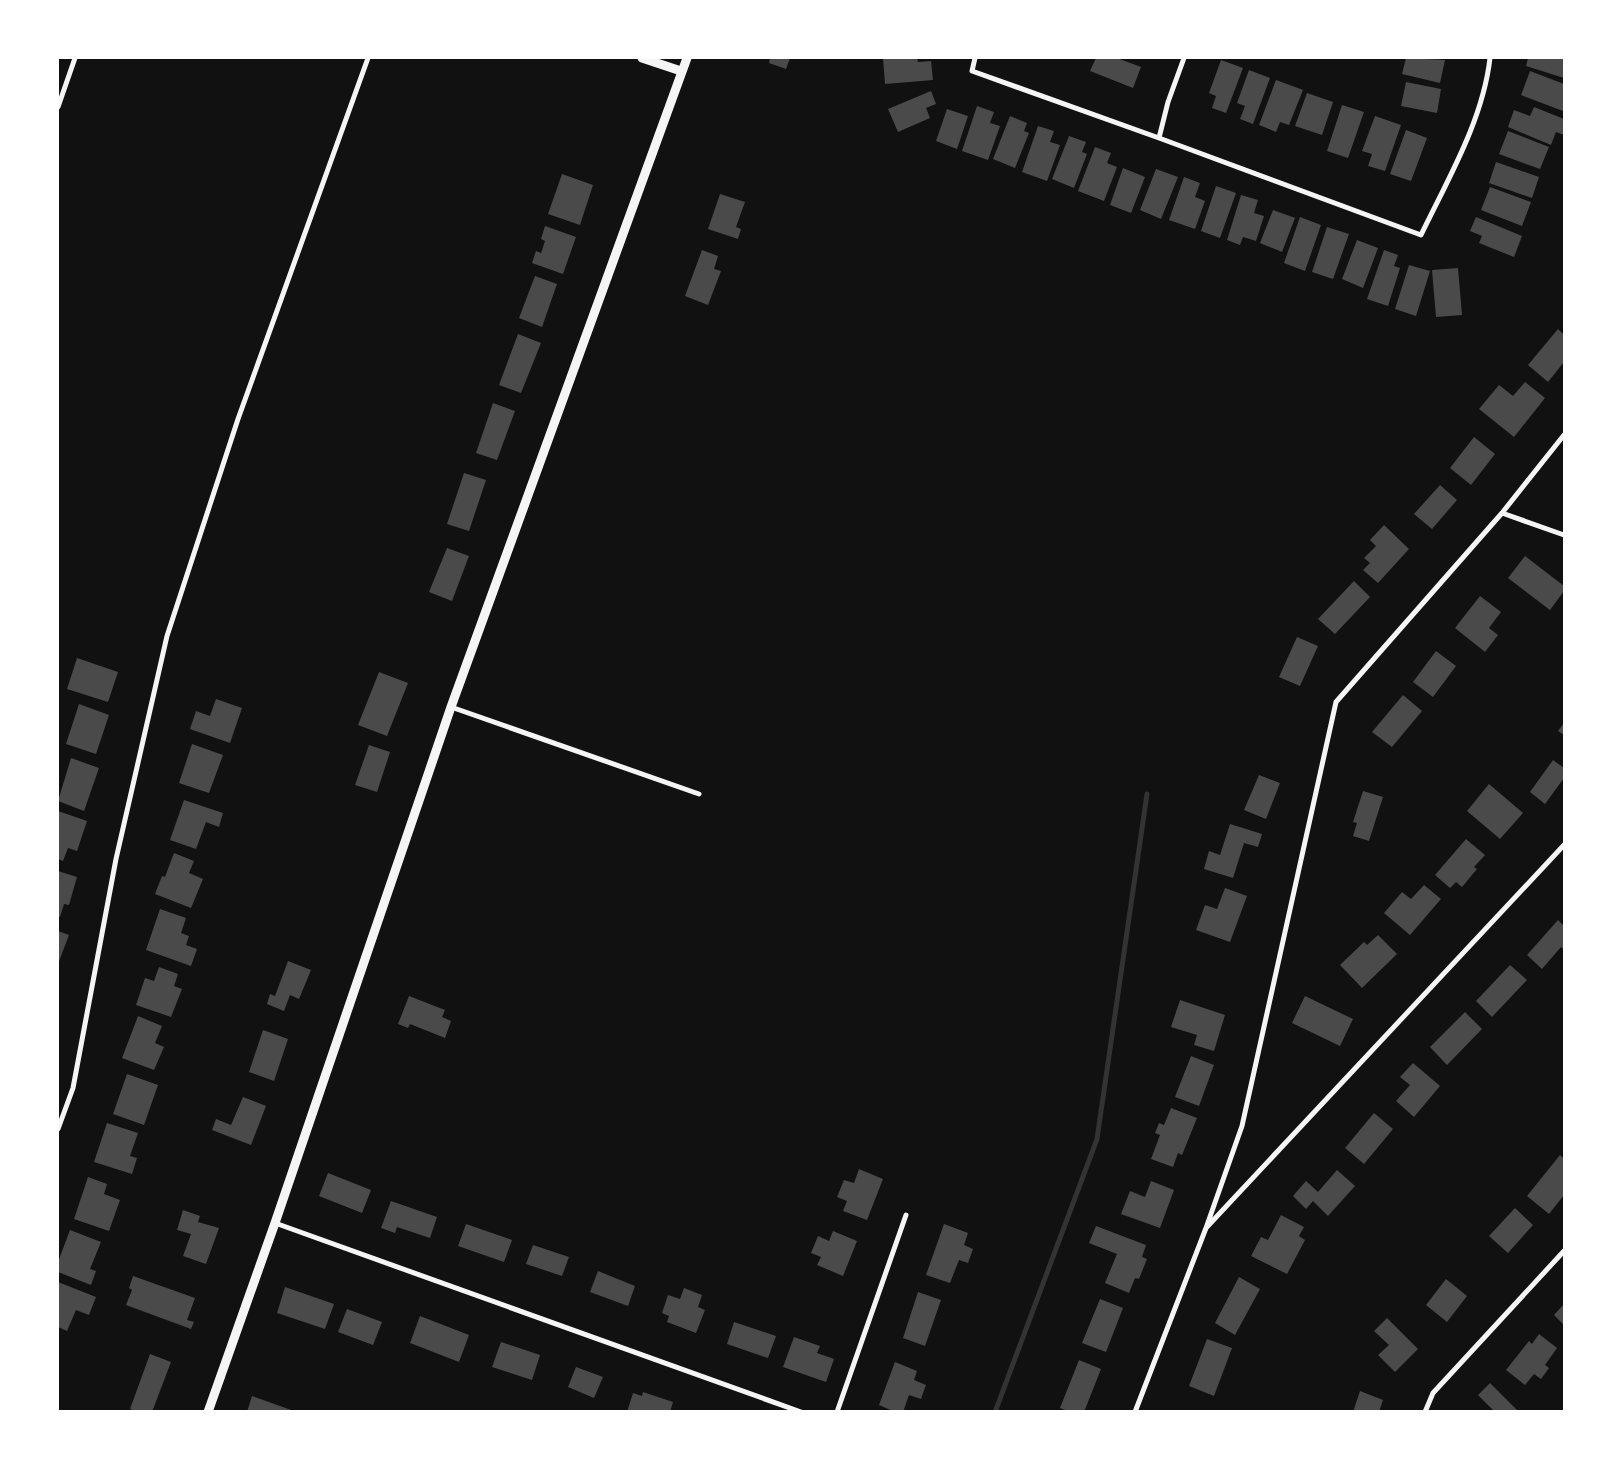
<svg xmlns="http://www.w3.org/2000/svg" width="1622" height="1469" font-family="Roboto,sans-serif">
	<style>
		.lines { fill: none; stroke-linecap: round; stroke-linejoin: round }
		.stream { stroke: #333; stroke-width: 5 }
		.building { fill: #4a4a4a }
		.minor { stroke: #f5f5f5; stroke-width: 5 }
		.tertiary { stroke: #f5f5f5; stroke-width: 9 }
	</style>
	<rect width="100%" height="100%" fill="#111"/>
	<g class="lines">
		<path class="stream" d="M 995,1412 L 1097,1139 L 1147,794"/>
	</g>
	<path class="building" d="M 770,58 L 790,58 L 786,69 L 769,63 Z
		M 883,58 L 917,58 L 918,62 L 931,61 L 933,80 L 885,84 Z
		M 1096,58 L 1117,58 L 1141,67 L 1133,88 L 1090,71 Z
		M 1406,58 L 1445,60 L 1440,83 L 1402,74 Z
		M 1528,58 L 1564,58 L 1564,78 L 1526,66 Z
		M 1221,60 L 1243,68 L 1226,113 L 1212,108 L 1216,96 L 1209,93 Z
		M 1249,70 L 1270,78 L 1253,124 L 1240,119 L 1245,106 L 1237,103 Z
		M 1530,71 L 1564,84 L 1563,111 L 1521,95 Z
		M 1276,80 L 1303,90 L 1289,125 L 1280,122 L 1276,132 L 1259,125 Z
		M 1406,82 L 1441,89 L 1437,113 L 1401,106 Z
		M 931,91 L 936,104 L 926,108 L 930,118 L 898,132 L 888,109 Z
		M 1307,93 L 1333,102 L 1322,135 L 1295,126 Z
		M 1342,105 L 1364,112 L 1348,158 L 1327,151 Z
		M 977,106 L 994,112 L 990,123 L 1000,126 L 988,160 L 962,151 Z
		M 1534,107 L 1564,119 L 1564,135 L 1556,132 L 1551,145 L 1508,127 L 1514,110 L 1530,116 Z
		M 947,109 L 968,116 L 957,149 L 936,141 Z
		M 1010,116 L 1027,123 L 1024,131 L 1029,133 L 1015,168 L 993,159 Z
		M 1375,116 L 1401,125 L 1385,171 L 1368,166 L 1372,154 L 1362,151 Z
		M 1038,126 L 1054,131 L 1050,142 L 1060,145 L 1047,181 L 1022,172 Z
		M 1406,130 L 1427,138 L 1411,181 L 1390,174 Z
		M 1508,131 L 1549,147 L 1540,169 L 1499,154 Z
		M 1069,136 L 1086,142 L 1082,152 L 1087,154 L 1074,188 L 1052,179 Z
		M 1095,147 L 1111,153 L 1107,163 L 1117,167 L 1104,201 L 1078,191 Z
		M 1496,162 L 1539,177 L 1532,198 L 1489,183 Z
		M 1123,168 L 1145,177 L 1131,213 L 1110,205 Z
		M 1156,169 L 1178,177 L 1161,219 L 1140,210 Z
		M 562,174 L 593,185 L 580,225 L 548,214 Z
		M 1184,177 L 1200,183 L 1195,197 L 1205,201 L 1195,229 L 1169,220 Z
		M 1216,186 L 1236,193 L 1220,238 L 1201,231 Z
		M 1490,187 L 1531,202 L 1522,226 L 1481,210 Z
		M 720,194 L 745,202 L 736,227 L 741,229 L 738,239 L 708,229 Z
		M 1241,195 L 1258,200 L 1254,213 L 1264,216 L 1256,241 L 1243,237 L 1240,245 L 1227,240 Z
		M 1273,210 L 1295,218 L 1282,252 L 1260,243 Z
		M 1300,217 L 1321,225 L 1305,271 L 1284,263 Z
		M 1476,217 L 1522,236 L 1514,257 L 1479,243 L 1482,236 L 1470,231 Z
		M 545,226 L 576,237 L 563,274 L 532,263 L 536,251 L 541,253 L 545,241 L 541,239 Z
		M 1327,227 L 1349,234 L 1333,279 L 1312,272 Z
		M 1357,240 L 1378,248 L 1363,288 L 1342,279 Z
		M 702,250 L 718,256 L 714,269 L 721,271 L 708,305 L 685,296 Z
		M 1384,250 L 1398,255 L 1394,266 L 1400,268 L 1388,306 L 1367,299 Z
		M 1409,265 L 1430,271 L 1416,316 L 1395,309 Z
		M 1458,268 L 1462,315 L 1436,317 L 1432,270 Z
		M 535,276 L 557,284 L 542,327 L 519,318 Z
		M 1558,329 L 1564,335 L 1564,362 L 1548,382 L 1528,365 Z
		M 518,334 L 541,343 L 521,393 L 499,385 Z
		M 1525,382 L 1545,398 L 1514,437 L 1479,409 L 1499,385 L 1513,396 Z
		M 493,403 L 515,411 L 497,460 L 476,453 Z
		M 1474,437 L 1495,454 L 1471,485 L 1450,468 Z
		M 464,473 L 486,480 L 469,531 L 447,524 Z
		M 1440,485 L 1457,500 L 1432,529 L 1414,514 Z
		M 1384,525 L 1409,549 L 1378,583 L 1363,570 L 1370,563 L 1364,558 L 1376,546 L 1370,540 Z
		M 447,548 L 469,556 L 452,601 L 429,592 Z
		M 1525,556 L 1564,586 L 1564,591 L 1550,610 L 1508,578 Z
		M 1354,581 L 1370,597 L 1335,634 L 1318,619 Z
		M 1480,596 L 1501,612 L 1489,628 L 1498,635 L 1485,652 L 1455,628 Z
		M 1297,637 L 1318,646 L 1300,686 L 1279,677 Z
		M 1436,651 L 1456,666 L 1433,697 L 1413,682 Z
		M 77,658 L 118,672 L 108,702 L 67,689 Z
		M 379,672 L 408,683 L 387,736 L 358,725 Z
		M 1403,695 L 1422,711 L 1392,747 L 1372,732 Z
		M 216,699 L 242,708 L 230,743 L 190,729 L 196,711 L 210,716 Z
		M 79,704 L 109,715 L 96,754 L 66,744 Z
		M 1564,723 L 1564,735 L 1558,731 Z
		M 192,744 L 223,755 L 209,793 L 179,783 Z
		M 369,745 L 390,752 L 377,792 L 355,785 Z
		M 71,758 L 99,768 L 84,811 L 58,801 Z
		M 1553,760 L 1564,768 L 1564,778 L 1545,804 L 1530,792 Z
		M 1259,775 L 1280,783 L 1266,819 L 1244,810 Z
		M 1489,784 L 1523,813 L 1500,839 L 1467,811 Z
		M 1363,791 L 1383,797 L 1369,841 L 1353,836 L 1357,823 L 1353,822 Z
		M 184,800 L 223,813 L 219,827 L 206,822 L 196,849 L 170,840 Z
		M 58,811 L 87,821 L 77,851 L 68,848 L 63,861 L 58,859 Z
		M 1230,824 L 1262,834 L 1258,847 L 1244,843 L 1233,878 L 1204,869 L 1209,851 L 1220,855 Z
		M 1466,839 L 1485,855 L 1474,867 L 1477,869 L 1462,887 L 1456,882 L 1450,888 L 1435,875 Z
		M 174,853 L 194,861 L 189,873 L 203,879 L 191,908 L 155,894 L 162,876 L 165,877 Z
		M 58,871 L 77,877 L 69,905 L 64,904 L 60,917 L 58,916 Z
		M 1424,885 L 1441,899 L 1410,935 L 1384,913 L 1402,892 L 1411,899 Z
		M 1225,888 L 1247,896 L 1230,942 L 1196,930 L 1205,905 L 1217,909 Z
		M 160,909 L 186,918 L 181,933 L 189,936 L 186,945 L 197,949 L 191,966 L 146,950 Z
		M 1558,920 L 1564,926 L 1564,950 L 1561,947 L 1542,969 L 1527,955 Z
		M 58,931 L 69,935 L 58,964 Z
		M 1378,935 L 1397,954 L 1362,988 L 1340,965 L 1364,942 L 1367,945 Z
		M 288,961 L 311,970 L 299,999 L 290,995 L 284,1011 L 267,1004 L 270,994 L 275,996 Z
		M 1510,965 L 1527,980 L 1492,1017 L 1476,1001 Z
		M 159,967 L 178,974 L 174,986 L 182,989 L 171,1017 L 136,1005 L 145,978 L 154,981 Z
		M 409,996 L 445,1010 L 442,1017 L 451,1021 L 445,1038 L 410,1024 L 408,1028 L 398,1024 Z
		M 1305,996 L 1353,1019 L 1340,1046 L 1292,1023 Z
		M 1180,1000 L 1225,1015 L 1214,1051 L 1194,1045 L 1197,1035 L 1171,1027 Z
		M 1465,1012 L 1482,1029 L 1447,1065 L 1430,1047 Z
		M 138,1016 L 162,1026 L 155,1043 L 164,1047 L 154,1070 L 122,1058 Z
		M 263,1030 L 288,1039 L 274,1081 L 249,1072 Z
		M 1191,1056 L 1214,1065 L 1199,1106 L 1175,1097 Z
		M 1413,1063 L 1440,1086 L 1414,1117 L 1396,1101 L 1410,1085 L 1400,1077 Z
		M 127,1074 L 158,1085 L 144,1125 L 113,1114 Z
		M 243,1097 L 266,1106 L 251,1145 L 212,1130 L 216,1119 L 231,1125 Z
		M 1171,1108 L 1197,1118 L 1182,1155 L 1178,1153 L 1173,1167 L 1151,1159 L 1160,1135 L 1155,1133 L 1159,1123 L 1164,1125 Z
		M 1374,1113 L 1393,1129 L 1364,1164 L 1345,1148 Z
		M 107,1123 L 138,1133 L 130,1156 L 137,1158 L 132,1174 L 94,1162 Z
		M 1560,1155 L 1564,1159 L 1564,1195 L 1549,1214 L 1527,1196 Z
		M 859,1169 L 883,1179 L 867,1220 L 843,1211 L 847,1201 L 837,1197 L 844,1180 L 854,1183 Z
		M 1337,1170 L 1355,1186 L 1328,1216 L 1313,1201 L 1306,1209 L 1293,1196 L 1306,1181 L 1318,1192 Z
		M 328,1173 L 371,1190 L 362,1213 L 319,1196 Z
		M 88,1177 L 107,1184 L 104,1194 L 120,1200 L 109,1231 L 74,1219 Z
		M 1151,1181 L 1174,1190 L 1160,1228 L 1121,1214 L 1130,1191 L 1145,1197 Z
		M 391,1201 L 437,1217 L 430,1238 L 397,1227 L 395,1233 L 381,1228 Z
		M 1515,1208 L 1533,1225 L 1508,1253 L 1489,1236 Z
		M 183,1210 L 200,1216 L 198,1222 L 219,1228 L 206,1264 L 183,1256 L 191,1234 L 177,1230 Z
		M 1281,1215 L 1304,1227 L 1299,1236 L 1305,1240 L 1287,1274 L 1251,1256 L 1261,1237 L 1268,1240 Z
		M 466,1224 L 512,1240 L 504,1262 L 458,1246 Z
		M 944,1224 L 968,1233 L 964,1245 L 973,1249 L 968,1263 L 959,1260 L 950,1283 L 926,1275 Z
		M 1096,1226 L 1146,1245 L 1142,1257 L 1147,1259 L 1139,1279 L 1135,1278 L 1129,1293 L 1105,1283 L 1117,1254 L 1089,1243 Z
		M 70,1230 L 101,1242 L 90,1269 L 96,1271 L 91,1285 L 58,1272 L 58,1262 Z
		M 833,1231 L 857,1241 L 843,1276 L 817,1265 L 821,1257 L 811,1253 L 818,1236 L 829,1241 Z
		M 533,1245 L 569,1257 L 562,1276 L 526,1264 Z
		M 598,1271 L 635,1286 L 628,1306 L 590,1292 Z
		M 133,1276 L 195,1298 L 187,1320 L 194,1322 L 191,1329 L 126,1305 L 132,1290 L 129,1288 Z
		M 1239,1277 L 1260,1289 L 1235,1335 L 1215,1323 Z
		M 1446,1279 L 1467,1296 L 1447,1322 L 1426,1305 Z
		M 58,1282 L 96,1297 L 89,1315 L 76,1310 L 67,1331 L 58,1327 Z
		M 285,1287 L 334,1304 L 325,1329 L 277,1313 Z
		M 684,1288 L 702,1295 L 698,1307 L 705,1310 L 696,1333 L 667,1322 L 669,1316 L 662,1313 L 668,1295 L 680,1299 Z
		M 918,1292 L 941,1300 L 925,1346 L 903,1338 Z
		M 1100,1299 L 1123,1308 L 1106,1352 L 1082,1343 Z
		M 1564,1304 L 1564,1325 L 1554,1315 Z
		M 347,1309 L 382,1322 L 373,1345 L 338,1332 Z
		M 420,1316 L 469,1335 L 459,1362 L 410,1343 Z
		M 1387,1318 L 1418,1349 L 1395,1372 L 1378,1355 L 1389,1345 L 1374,1331 Z
		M 734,1322 L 776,1336 L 768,1358 L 727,1344 Z
		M 1539,1334 L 1557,1348 L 1545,1365 L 1549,1368 L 1541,1379 L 1534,1374 L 1525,1385 L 1506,1370 L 1529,1341 L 1532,1344 Z
		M 794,1337 L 820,1346 L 817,1353 L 834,1359 L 826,1382 L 783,1367 Z
		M 1207,1339 L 1232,1348 L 1214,1396 L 1189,1386 Z
		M 501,1342 L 540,1355 L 532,1380 L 492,1367 Z
		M 150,1354 L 171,1362 L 152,1412 L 137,1412 L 130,1409 Z
		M 1079,1360 L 1101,1369 L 1084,1412 L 1070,1412 L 1060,1408 Z
		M 895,1362 L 917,1371 L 914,1380 L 926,1385 L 921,1399 L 909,1395 L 903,1412 L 895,1412 L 879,1405 Z
		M 576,1367 L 603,1377 L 594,1398 L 568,1387 Z
		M 1490,1383 L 1519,1412 L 1491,1412 L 1493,1410 L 1478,1395 Z
		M 1360,1391 L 1383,1400 L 1379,1412 L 1353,1412 Z
		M 643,1392 L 673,1402 L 670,1412 L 627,1412 L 633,1393 L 642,1396 Z
		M 252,1396 L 294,1411 L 294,1412 L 247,1412 Z"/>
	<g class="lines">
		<path class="minor" d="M 975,58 L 972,71 L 1159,138 L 1421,235 C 1448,179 1483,120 1490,58
			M 58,107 L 75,58
			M 1159,138 L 1168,102 L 1184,58
			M 1502,513 L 1564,535
			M 451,707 L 699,794
			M 58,1129 L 73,1088 L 116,859 L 167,636 L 238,419 L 368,58
			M 275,1223 L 801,1412
			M 1206,1228 L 1242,1126 L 1336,702 L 1502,513 L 1564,435
			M 837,1412 L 906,1215
			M 1135,1412 L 1206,1228 L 1564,845
			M 1425,1412 L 1433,1393 L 1564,1251"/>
		<path class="tertiary" d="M 642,58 L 681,71
			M 208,1412 L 275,1223 L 451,707 L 687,58"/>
	</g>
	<rect width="1622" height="1469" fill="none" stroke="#ffffff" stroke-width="118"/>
</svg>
